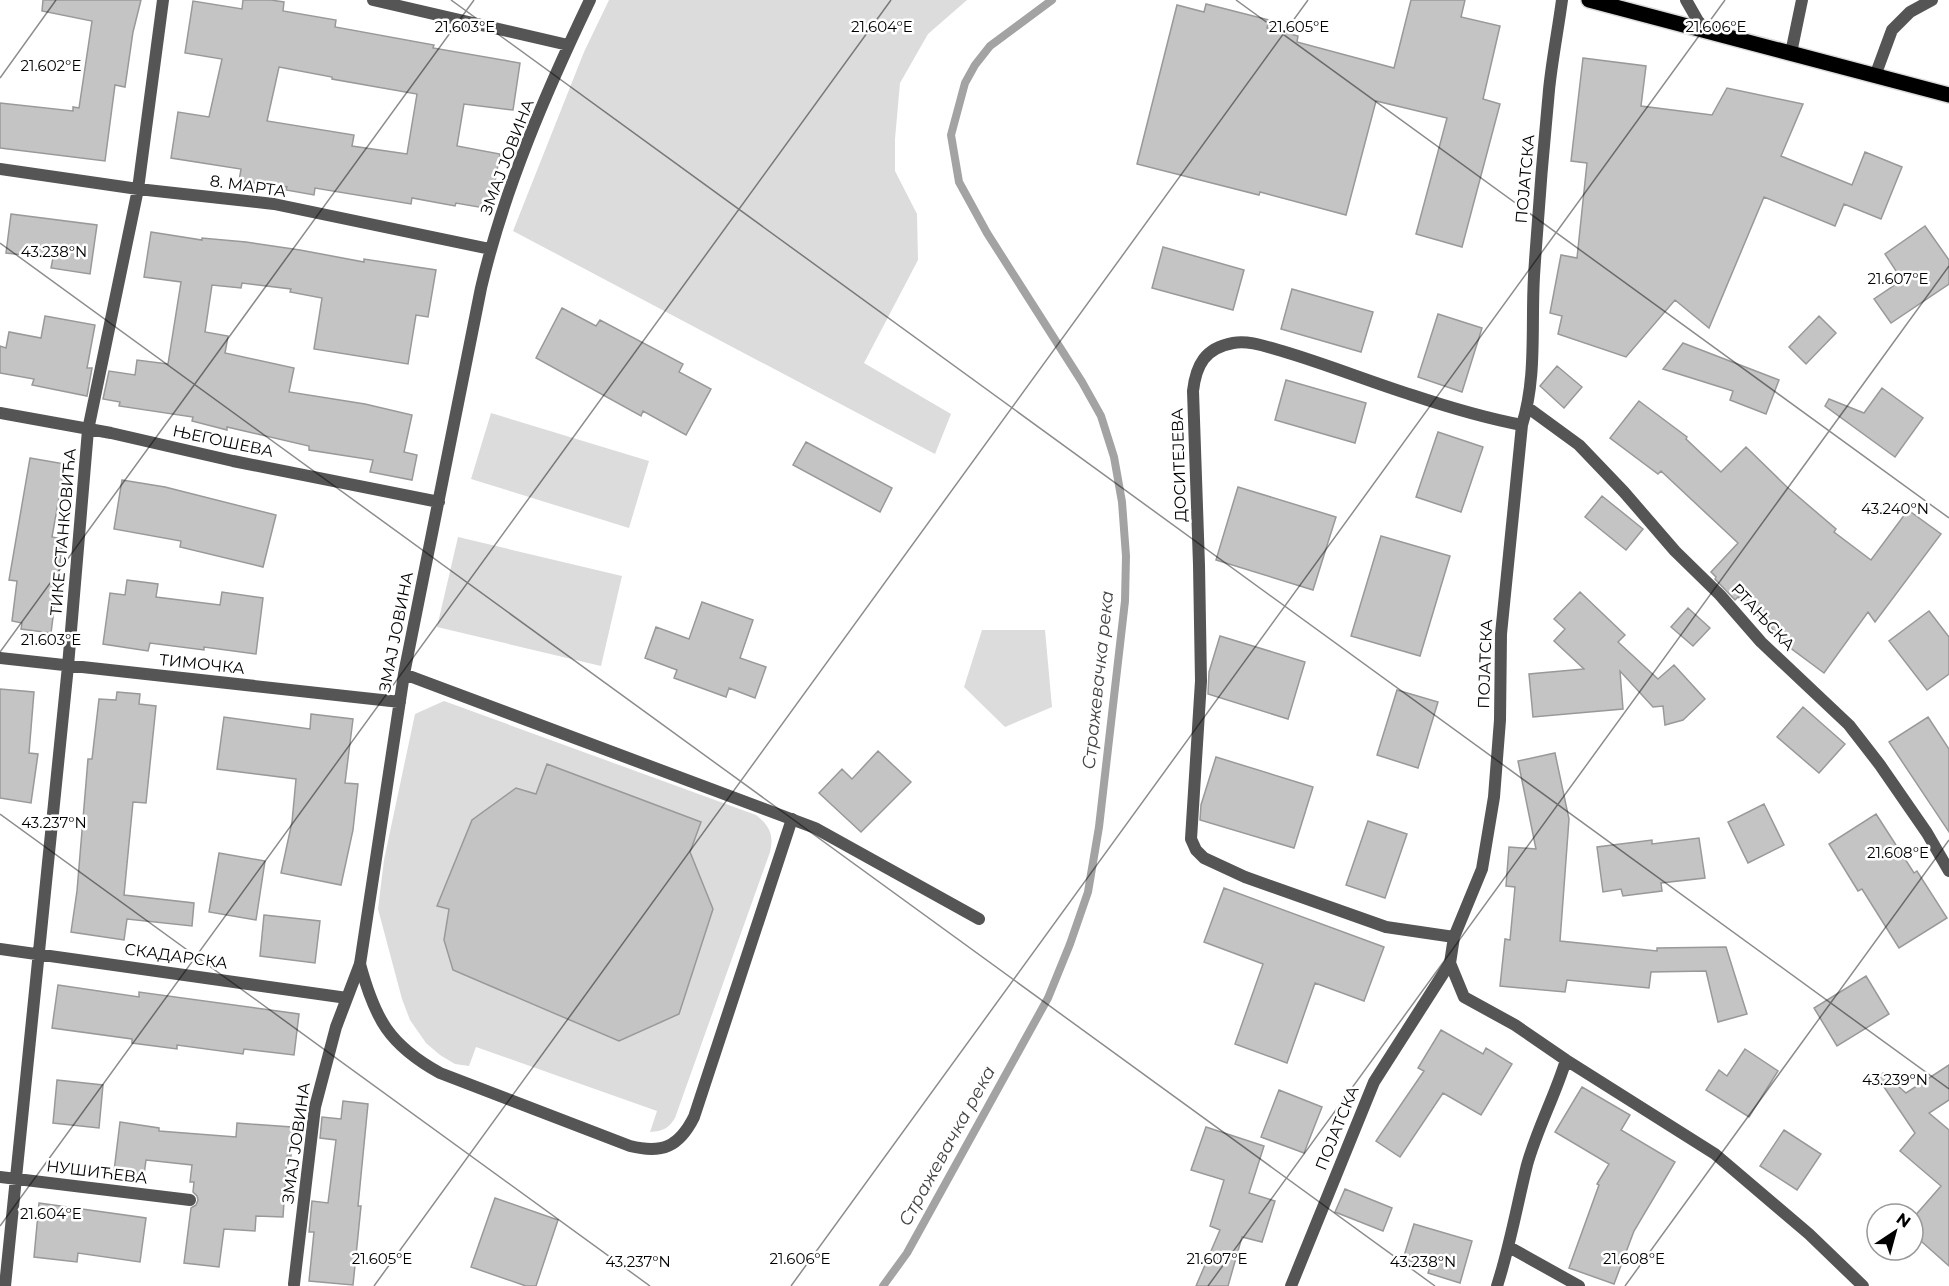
<svg xmlns="http://www.w3.org/2000/svg" width="1949" height="1286" font-family="Montserrat,sans-serif">
	<style>
		.green { fill: #dcdcdc }
		.lines { fill: none; stroke-linecap: round; stroke-linejoin: round }
		.stream { stroke: #a3a3a3; stroke-width: 8 }
		.building { fill: #c4c4c4; stroke: #999; stroke-width: 1.5; fill-rule: evenodd }
		.primary-casing { stroke: #dbdbdb; stroke-width: 18 }
		.lane { stroke: #555; stroke-width: 12 }
		.street { stroke: #555; stroke-width: 12 }
		.primary { stroke: #000; stroke-width: 15 }
		.ticks { fill: none; stroke: #000; stroke-width: 1.5; stroke-opacity: 0.45 }
		.labels { text-anchor: middle; dominant-baseline: central; stroke-width: 5; stroke-linejoin: round; paint-order: stroke }
		.street-label { font-size: 16px; fill: #000; stroke: #fff }
		.water-label { font-size: 18px; font-style: italic; fill: #444; stroke: #fff }
		.ticks-label { font-size: 15px; text-anchor: middle; fill: #000; stroke: #fff; stroke-width: 5; stroke-linejoin: round; paint-order: stroke }
	</style>
	<rect width="100%" height="100%" fill="#fff"/>
	<path class="green" d="M 609,0 L 967,0 L 928,34 L 900,83 L 895,139 L 895,171 L 917,214 L 918,260 L 864,363 L 951,414 L 935,454 L 513,231 L 584,52 Z
		M 491,413 L 649,461 L 629,528 L 471,479 Z
		M 458,537 L 622,576 L 601,666 L 437,627 Z
		M 982,630 L 1045,630 L 1052,707 L 1005,727 L 964,687 Z
		M 444,701 L 756,815 C 770,826 774,835 770,852 L 675,1118 C 668,1129 663,1131 650,1132 L 657,1111 L 476,1047 L 469,1066 L 455,1064 L 440,1055 L 426,1043 L 410,1020 L 402,999 L 378,909 L 384,860 L 415,714 Z"/>
	<g class="lines">
		<path class="stream" d="M 883,1286 L 907,1253 L 1048,998 L 1070,944 L 1088,892 L 1099,827 L 1125,601 L 1126,556 L 1122,502 L 1114,457 L 1101,416 L 1082,382 L 987,233 L 959,182 L 951,135 L 965,83 L 975,65 L 990,46 L 1052,0"/>
	</g>
	<path class="building" d="M 43,0 L 141,0 L 133,32 L 125,87 L 115,85 L 105,161 L 0,148 L 0,103 L 73,111 L 73,107 L 79,108 L 92,21 L 42,11 Z
		M 243,0 L 271,0 L 284,2 L 283,11 L 336,20 L 335,27 L 434,45 L 433,48 L 520,63 L 513,110 L 464,104 L 457,146 L 500,154 L 490,209 L 456,203 L 455,206 L 412,198 L 411,204 L 315,188 L 314,195 L 286,190 L 287,187 L 239,181 L 241,169 L 171,158 L 178,112 L 209,117 L 222,59 L 185,53 L 193,1 L 242,9 ZM 279,67 L 332,77 L 332,79 L 417,94 L 407,154 L 352,146 L 354,135 L 267,121 Z
		M 1411,0 L 1465,0 L 1461,17 L 1500,26 L 1483,99 L 1500,104 L 1462,247 L 1416,234 L 1447,118 L 1376,101 L 1346,215 L 1260,192 L 1259,195 L 1137,164 L 1177,5 L 1204,12 L 1206,4 L 1269,20 L 1267,28 L 1298,36 L 1297,42 L 1394,68 Z
		M 1583,58 L 1646,66 L 1641,106 L 1712,115 L 1727,88 L 1803,104 L 1781,156 L 1852,185 L 1865,152 L 1902,167 L 1881,219 L 1844,204 L 1835,226 L 1764,197 L 1709,328 L 1675,300 L 1626,357 L 1558,334 L 1562,316 L 1550,313 L 1561,255 L 1577,258 L 1587,163 L 1571,161 Z
		M 11,214 L 97,225 L 90,274 L 51,268 L 53,258 L 6,253 Z
		M 1925,226 L 1949,260 L 1949,284 L 1891,323 L 1874,299 L 1902,280 L 1885,254 Z
		M 151,232 L 202,240 L 202,238 L 246,242 L 300,250 L 364,262 L 364,259 L 436,270 L 428,317 L 416,315 L 408,364 L 314,349 L 322,298 L 290,292 L 291,289 L 242,283 L 241,288 L 212,285 L 205,332 L 228,336 L 225,353 L 294,368 L 289,392 L 365,404 L 412,415 L 404,452 L 417,455 L 412,480 L 370,472 L 373,460 L 309,450 L 309,446 L 227,427 L 227,430 L 192,421 L 193,417 L 119,406 L 120,402 L 103,399 L 109,371 L 135,375 L 137,360 L 168,364 L 181,282 L 144,277 Z
		M 1163,247 L 1244,270 L 1233,310 L 1152,288 Z
		M 1292,289 L 1373,312 L 1361,352 L 1281,329 Z
		M 562,308 L 596,326 L 600,320 L 683,364 L 679,372 L 711,389 L 686,435 L 643,411 L 641,416 L 536,358 Z
		M 1438,314 L 1482,328 L 1462,392 L 1418,377 Z
		M 45,316 L 95,325 L 87,368 L 92,368 L 87,396 L 32,385 L 34,379 L 0,373 L 0,346 L 6,348 L 9,332 L 41,338 Z
		M 1819,316 L 1836,333 L 1806,364 L 1789,347 Z
		M 1683,343 L 1779,380 L 1766,414 L 1730,400 L 1733,391 L 1663,369 Z
		M 1557,366 L 1582,387 L 1564,408 L 1540,386 Z
		M 1286,380 L 1366,403 L 1355,443 L 1275,420 Z
		M 1882,388 L 1923,418 L 1895,457 L 1825,406 L 1829,399 L 1864,413 Z
		M 1639,401 L 1687,437 L 1686,439 L 1721,472 L 1746,447 L 1787,487 L 1836,529 L 1834,532 L 1871,560 L 1908,510 L 1941,534 L 1875,622 L 1868,612 L 1824,673 L 1777,638 L 1779,635 L 1738,597 L 1735,600 L 1715,579 L 1716,577 L 1711,572 L 1738,543 L 1661,471 L 1658,474 L 1610,438 Z
		M 1438,432 L 1483,447 L 1461,512 L 1416,497 Z
		M 806,442 L 892,488 L 880,512 L 793,465 Z
		M 30,458 L 65,464 L 52,537 L 63,539 L 51,633 L 21,629 L 22,623 L 12,621 L 17,581 L 9,580 Z
		M 122,480 L 165,487 L 276,515 L 263,567 L 180,547 L 181,541 L 114,529 Z
		M 1238,487 L 1336,517 L 1313,590 L 1216,560 Z
		M 1602,496 L 1643,529 L 1626,550 L 1585,517 Z
		M 1381,536 L 1450,556 L 1420,656 L 1351,636 Z
		M 127,580 L 158,584 L 156,597 L 220,605 L 222,592 L 263,598 L 256,654 L 204,647 L 204,650 L 150,643 L 148,651 L 103,644 L 110,593 L 125,595 Z
		M 1580,592 L 1625,635 L 1618,642 L 1658,679 L 1674,665 L 1705,699 L 1683,720 L 1665,725 L 1663,706 L 1653,707 L 1620,671 L 1623,709 L 1533,717 L 1529,674 L 1584,669 L 1554,641 L 1565,629 L 1554,619 Z
		M 702,602 L 753,620 L 740,658 L 766,667 L 755,698 L 729,688 L 726,697 L 674,678 L 677,670 L 645,658 L 656,627 L 689,639 Z
		M 1688,608 L 1710,628 L 1693,646 L 1671,627 Z
		M 1929,611 L 1949,637 L 1949,674 L 1927,690 L 1889,641 Z
		M 1220,636 L 1305,662 L 1288,719 L 1208,694 L 1209,672 Z
		M 0,689 L 34,692 L 29,753 L 38,754 L 31,803 L 0,798 Z
		M 1397,690 L 1438,702 L 1418,768 L 1377,755 Z
		M 117,692 L 140,694 L 139,704 L 156,706 L 146,803 L 133,802 L 124,895 L 194,903 L 192,926 L 127,919 L 124,940 L 71,932 L 77,891 L 88,759 L 92,759 L 99,699 L 116,700 Z
		M 1803,707 L 1845,744 L 1819,773 L 1777,737 Z
		M 311,714 L 353,719 L 345,783 L 358,784 L 353,830 L 341,885 L 281,873 L 292,822 L 296,779 L 217,769 L 224,717 L 310,729 Z
		M 1928,717 L 1949,749 L 1949,832 L 1889,742 Z
		M 878,751 L 911,782 L 861,832 L 819,793 L 842,769 L 852,779 Z
		M 1555,753 L 1569,819 L 1560,941 L 1657,951 L 1657,948 L 1726,947 L 1747,1014 L 1718,1022 L 1706,971 L 1651,972 L 1649,988 L 1567,980 L 1565,992 L 1500,986 L 1505,939 L 1510,940 L 1515,887 L 1506,886 L 1509,847 L 1536,849 L 1518,761 Z
		M 1216,757 L 1313,787 L 1294,848 L 1200,820 L 1201,805 Z
		M 547,764 L 701,822 L 690,852 L 713,909 L 679,1014 L 619,1041 L 453,970 L 444,940 L 449,909 L 437,906 L 472,820 L 516,788 L 536,794 Z
		M 1764,804 L 1784,845 L 1748,863 L 1728,822 Z
		M 1876,814 L 1914,873 L 1917,871 L 1947,918 L 1899,948 L 1862,889 L 1858,891 L 1829,844 Z
		M 1368,821 L 1407,834 L 1385,898 L 1346,885 Z
		M 1699,838 L 1705,878 L 1661,883 L 1662,891 L 1623,896 L 1621,889 L 1603,892 L 1597,847 L 1652,840 L 1652,844 Z
		M 219,853 L 265,861 L 256,920 L 209,912 Z
		M 1224,888 L 1384,947 L 1364,1001 L 1315,983 L 1287,1063 L 1235,1044 L 1263,964 L 1204,942 Z
		M 264,915 L 320,921 L 315,963 L 260,956 Z
		M 1866,976 L 1889,1014 L 1837,1046 L 1814,1008 Z
		M 58,985 L 139,997 L 139,992 L 299,1014 L 294,1055 L 244,1049 L 243,1054 L 177,1045 L 177,1049 L 132,1043 L 132,1039 L 52,1028 Z
		M 1441,1030 L 1483,1054 L 1486,1048 L 1512,1064 L 1481,1115 L 1443,1093 L 1400,1157 L 1376,1141 L 1424,1071 L 1418,1068 Z
		M 1745,1049 L 1778,1071 L 1749,1117 L 1706,1090 L 1719,1070 L 1727,1076 Z
		M 1949,1065 L 1949,1100 L 1929,1113 L 1949,1130 L 1949,1266 L 1913,1234 L 1913,1218 L 1941,1186 L 1900,1151 L 1915,1133 L 1878,1078 L 1883,1073 L 1906,1093 Z
		M 57,1080 L 103,1085 L 99,1128 L 53,1123 Z
		M 1582,1087 L 1630,1115 L 1621,1130 L 1675,1162 L 1634,1231 L 1614,1284 L 1569,1268 L 1599,1185 L 1597,1184 L 1609,1164 L 1555,1132 Z
		M 1279,1090 L 1322,1107 L 1304,1153 L 1261,1137 Z
		M 343,1101 L 368,1104 L 358,1206 L 361,1206 L 353,1285 L 309,1281 L 314,1232 L 309,1232 L 312,1201 L 328,1203 L 336,1140 L 320,1138 L 322,1117 L 341,1119 Z
		M 120,1122 L 159,1128 L 159,1131 L 236,1137 L 237,1123 L 292,1127 L 291,1156 L 287,1156 L 283,1217 L 256,1216 L 255,1231 L 224,1229 L 219,1267 L 184,1263 L 191,1208 L 196,1205 L 198,1200 L 197,1196 L 193,1192 L 194,1182 L 190,1182 L 192,1165 L 146,1160 L 144,1175 L 114,1171 Z
		M 1206,1127 L 1264,1146 L 1249,1193 L 1275,1201 L 1262,1242 L 1242,1237 L 1228,1286 L 1196,1286 L 1220,1230 L 1210,1226 L 1224,1180 L 1191,1170 Z
		M 1784,1130 L 1821,1154 L 1797,1190 L 1760,1166 Z
		M 1345,1189 L 1392,1208 L 1383,1231 L 1335,1212 Z
		M 495,1198 L 558,1220 L 536,1286 L 526,1286 L 471,1267 Z
		M 39,1203 L 146,1218 L 140,1262 L 78,1253 L 77,1262 L 34,1257 Z
		M 1414,1224 L 1472,1241 L 1460,1283 L 1428,1273 L 1430,1267 L 1403,1259 Z"/>
	<g class="lines">
		<defs>
			<path id="primary" d="M 1589,0 L 1949,95"/>
		</defs>
		<use href="#primary" class="primary-casing"/>
		<path class="lane" d="M 1686,0 L 1698,21 L 1708,31
			M 360,964 C 375,1019 389,1045 440,1073 L 630,1146 C 662,1154 679,1147 694,1117 L 792,819"/>
		<path class="street" d="M 373,0 L 568,45
			M 1791,53 L 1802,0
			M 1875,76 L 1892,30 L 1910,12 L 1932,0
			M 0,169 L 138,189 L 274,204 L 490,249
			M 1527,407 L 1579,445 L 1624,492 L 1675,551 L 1720,595 L 1761,642 L 1849,725 L 1880,765 L 1927,833 L 1949,871
			M 0,413 L 111,433 L 233,461 L 439,502
			M 0,658 L 400,702
			M 404,674 L 815,828 L 979,919
			M 1454,937 L 1386,927 L 1245,877 L 1204,858 L 1196,850 L 1191,839 L 1201,681 L 1199,565 L 1193,391 C 1196,365 1205,348 1233,343 C 1249,340 1267,347 1282,351 C 1326,364 1368,381 1412,395 C 1448,407 1485,418 1522,425
			M 0,949 L 347,998
			M 1450,963 L 1464,997 L 1515,1025 L 1566,1060 C 1555,1096 1537,1129 1527,1165 C 1517,1205 1510,1246 1497,1286
			M 1566,1060 L 1715,1154 L 1809,1234 L 1863,1286
			M 0,1177 L 190,1200
			M 1509,1247 L 1579,1286
			M 294,1284 L 315,1107 L 336,1027 L 360,964 L 404,674 L 481,288 C 504,189 546,92 590,0
			M 5,1286 L 68,666 L 88,430 L 138,189 L 163,0
			M 1291,1286 L 1374,1082 L 1450,963 L 1454,937 L 1482,869 L 1494,797 L 1500,720 L 1501,634 L 1522,425 C 1537,377 1531,326 1534,276 C 1538,214 1543,152 1549,90 C 1552,60 1558,30 1562,0"/>
		<use href="#primary" class="primary"/>
	</g>
	<path class="ticks" d="M 451,0 L 1949,1089M 1236,0 L 1949,518M 0,78 L 56,0M 0,243 L 1435,1286M 0,652 L 474,0M 0,814 L 650,1286M 0,1226 L 891,0M 374,1286 L 1308,0M 791,1286 L 1725,0M 1208,1286 L 1949,266M 1625,1286 L 1949,840"/>
	<g class="labels">
		<g class="street-label">
			<text transform="translate(507 157) rotate(-69)">ЗМАЈ ЈОВИНА</text>
			<text transform="translate(1525 179) rotate(-85)">ПОЈАТСКА</text>
			<text transform="translate(248 186) rotate(8)">8. МАРТА</text>
			<text transform="translate(223 441) rotate(12)">ЊЕГОШЕВА</text>
			<text transform="translate(1179 465) rotate(-92)">ДОСИТЕЈЕВА</text>
			<text transform="translate(63 532) rotate(-85)">ТИКЕ СТАНКОВИЋА</text>
			<text transform="translate(1763 617) rotate(47)">РТАЊСКА</text>
			<text transform="translate(396 632) rotate(-79)">ЗМАЈ ЈОВИНА</text>
			<text transform="translate(202 664) rotate(6)">ТИМОЧКА</text>
			<text transform="translate(1485 664) rotate(-88)">ПОЈАТСКА</text>
			<text transform="translate(176 956) rotate(8)">СКАДАРСКА</text>
			<text transform="translate(1337 1128) rotate(-68)">ПОЈАТСКА</text>
			<text transform="translate(296 1143) rotate(-82)">ЗМАЈ ЈОВИНА</text>
			<text transform="translate(97 1172) rotate(7)">НУШИЋЕВА</text>
		</g>
		<g class="water-label">
			<text transform="translate(1098 680) rotate(-84)">Стражевачка река</text>
			<text transform="translate(947 1146) rotate(-61)">Стражевачка река</text>
		</g>
	</g>
	<g class="ticks-label">
		<text x="465" y="32">21.603°E</text>
		<text x="882" y="32">21.604°E</text>
		<text x="1299" y="32">21.605°E</text>
		<text x="1716" y="32">21.606°E</text>
		<text x="51" y="71">21.602°E</text>
		<text x="54" y="257">43.238°N</text>
		<text x="1898" y="284">21.607°E</text>
		<text x="1895" y="514">43.240°N</text>
		<text x="51" y="645">21.603°E</text>
		<text x="54" y="828">43.237°N</text>
		<text x="1898" y="858">21.608°E</text>
		<text x="1895" y="1085">43.239°N</text>
		<text x="51" y="1219">21.604°E</text>
		<text x="382" y="1264">21.605°E</text>
		<text x="800" y="1264">21.606°E</text>
		<text x="1217" y="1264">21.607°E</text>
		<text x="1634" y="1264">21.608°E</text>
		<text x="638" y="1267">43.237°N</text>
		<text x="1423" y="1267">43.238°N</text>
	</g>
	<g transform="translate(1895 1232) rotate(36)"><circle r="28" fill="#ffffff" stroke="#999999" stroke-width="1.5"/>
	<path d="M0-4.5L10 22L0 15L-10 22Z" fill="#000000"/>
	<text y="-9" font-size="16" font-weight="bold" text-anchor="middle" fill="#000000">N</text>
	</g>
</svg>
